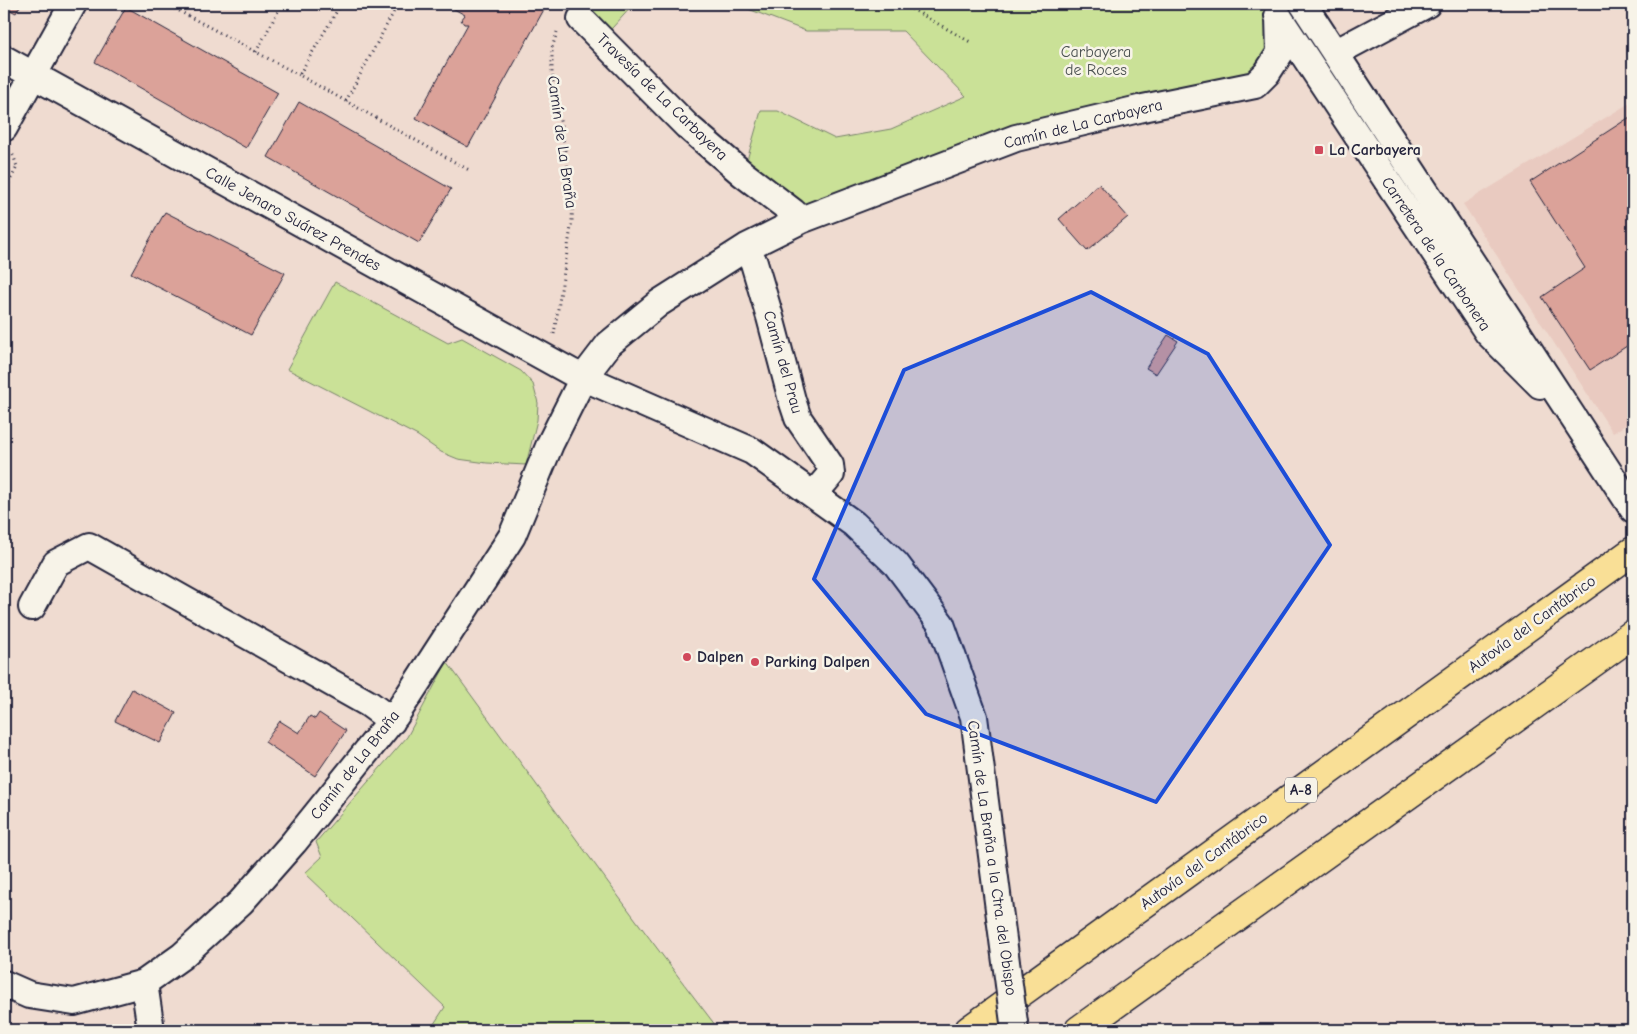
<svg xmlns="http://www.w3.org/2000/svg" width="1637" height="1034" font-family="'Comic Neue',sans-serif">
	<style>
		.built { fill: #e9cac0 }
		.green { fill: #cae197; stroke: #768269 }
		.building { fill: #dba299; stroke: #22223b }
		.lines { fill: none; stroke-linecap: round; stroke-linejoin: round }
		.minor-casing { stroke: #22223b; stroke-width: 30 }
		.highway-casing { stroke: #22223b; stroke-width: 31 }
		.path { stroke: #22223b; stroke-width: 3; stroke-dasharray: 1 4; stroke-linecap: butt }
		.minor { stroke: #f7f3e8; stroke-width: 26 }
		.highway { stroke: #f9df96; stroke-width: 28 }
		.minor-bridge-casing { stroke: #22223b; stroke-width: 30; stroke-linecap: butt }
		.minor-bridge { stroke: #f7f3e8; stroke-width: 26 }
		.marked { fill: #1d4ed8; fill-opacity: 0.2; stroke: #1d4ed8; stroke-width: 4; stroke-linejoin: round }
		.poi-dot { fill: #d1495b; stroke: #f7f3e8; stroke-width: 2 }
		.labels { text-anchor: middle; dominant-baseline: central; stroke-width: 5; stroke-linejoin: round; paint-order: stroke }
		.shield { fill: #f7f3e8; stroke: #62616f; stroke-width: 1 }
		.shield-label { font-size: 15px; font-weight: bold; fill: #22223b }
		.park-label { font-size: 16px; fill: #4c5252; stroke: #f7f3e8 }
		.street-label { font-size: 16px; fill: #22223b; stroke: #f7f3e8 }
		.poi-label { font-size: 16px; font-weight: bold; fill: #22223b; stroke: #f7f3e8; text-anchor: start }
	</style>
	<rect width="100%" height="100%" fill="#efdbd0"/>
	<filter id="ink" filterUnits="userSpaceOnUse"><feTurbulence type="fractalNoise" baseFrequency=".02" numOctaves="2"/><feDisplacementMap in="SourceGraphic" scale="10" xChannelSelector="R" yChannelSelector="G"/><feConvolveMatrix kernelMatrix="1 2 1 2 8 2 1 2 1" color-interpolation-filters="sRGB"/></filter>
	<g filter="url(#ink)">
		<path class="built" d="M 1633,101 L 1633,420 L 1613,433 L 1463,204 Z"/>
		<path class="green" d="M 582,4 L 634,4 L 602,39 L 581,19 Z
			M 735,4 L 1270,4 L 1279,17 L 1267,73 L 1143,108 L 801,220 L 743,174 L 761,111 L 778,111 L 835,139 L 891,129 L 966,96 L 903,31 L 806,31 Z
			M 335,282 L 448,343 L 462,338 L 521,371 L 533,384 L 538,403 L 537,420 L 526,465 L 487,463 L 458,459 L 441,452 L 418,436 L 287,369 Z
			M 447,662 C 537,785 626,909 719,1030 L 430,1030 L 445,1007 L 305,873 L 322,857 L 316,842 L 407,737 Z"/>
		<path class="building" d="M 4,4 L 21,4 L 16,13 L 4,7 Z
			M 445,4 L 547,4 L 468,147 L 416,118 L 468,24 L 464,24 L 461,20 L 465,15 Z
			M 126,7 L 278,93 L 246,148 L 95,62 Z
			M 299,102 L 451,189 L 419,243 L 268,157 Z
			M 1633,115 L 1633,342 L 1590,370 L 1542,297 L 1585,268 L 1530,182 Z
			M 1099,184 L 1128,217 L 1087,251 L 1059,219 Z
			M 165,212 L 285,273 L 251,335 L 131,273 Z
			M 1168,335 L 1178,341 L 1156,374 L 1146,368 Z
			M 132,689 L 176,713 L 160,743 L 115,721 Z
			M 319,713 L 346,731 L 315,776 L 265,742 L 280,721 L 299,733 L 310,716 L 315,719 Z"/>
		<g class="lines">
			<defs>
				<path id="minor" d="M 1303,4 L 1633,509
					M 1278,16 L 1488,333 L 1540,385
					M 581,19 L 687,126 L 743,174 L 793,212 L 801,220
					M 1335,53 L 1427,4
					M 4,59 L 571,372 L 752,451 L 854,524 L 896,564 L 941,624 L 974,717 L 1000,917
					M 4,128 L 73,4
					M 747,247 L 754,263 L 770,317 L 792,400 L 798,418 L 830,465 L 831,474 L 814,494
					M 32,607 L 56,563 L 89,546 L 369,704 L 392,721
					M 144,983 L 151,1030
					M 4,984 L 29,995 L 74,1002 L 144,983 L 182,956 L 241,902 L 294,842 L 396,715 L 512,536 L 550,444 L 583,378 L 609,344 L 659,303 L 747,247 L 801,220 L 1016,138 L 1143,108 L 1255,85 L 1267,73 L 1280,53 L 1279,17"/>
				<path id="highway" d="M 969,1030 L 1633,551
					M 1079,1030 L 1633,634"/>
			</defs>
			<use href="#minor" class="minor-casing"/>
			<use href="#highway" class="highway-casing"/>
			<path class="path" d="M 166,4 L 299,75
				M 341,4 L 299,75 L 469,170
				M 903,4 L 972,43
				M 256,52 L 282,4
				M 346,101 L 398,4
				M 4,192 L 17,167 L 14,157 L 11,152
				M 554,334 L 572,221 L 573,198 L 552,73 L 552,48 L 557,32"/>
			<use href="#minor" class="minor"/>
			<use href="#highway" class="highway"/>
			<defs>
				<path id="minor-bridge" d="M 1000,917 L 1015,1030"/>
			</defs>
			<use href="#minor-bridge" class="minor-bridge-casing"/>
			<use href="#minor-bridge" class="minor-bridge"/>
		</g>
	</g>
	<path class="marked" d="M 1091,292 L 1208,354 L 1330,545 L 1156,802 L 926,714 L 814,579 L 904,370 Z"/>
	<g class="poi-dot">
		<rect x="1314" y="145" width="10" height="10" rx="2.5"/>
		<circle cx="687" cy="657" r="5"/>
		<circle cx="755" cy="662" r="5"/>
	</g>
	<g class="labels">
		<rect class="shield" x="1285" y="777.5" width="32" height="25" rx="4"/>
		<g class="shield-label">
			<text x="1301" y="790">A-8</text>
		</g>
		<g class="park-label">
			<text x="1096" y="52">Carbayera<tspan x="1096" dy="18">de Roces</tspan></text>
		</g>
		<g class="street-label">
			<text transform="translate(662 97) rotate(44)">Travesía de La Carbayera</text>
			<text transform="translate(1083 124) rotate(-14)">Camín de La Carbayera</text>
			<text transform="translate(562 142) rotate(82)">Camín de La Braña</text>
			<text transform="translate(293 219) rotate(29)">Calle Jenaro Suárez Prendes</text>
			<text transform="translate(1436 254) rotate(56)">Carretera de la Carbonera</text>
			<text transform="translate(783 362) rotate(74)">Camín del Prau</text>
			<text transform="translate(1532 624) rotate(-36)">Autovía del Cantábrico</text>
			<text transform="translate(355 765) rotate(-52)">Camín de La Braña</text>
			<text transform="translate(992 858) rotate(82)">Camín de La Braña a la Ctra. del Obispo</text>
			<text transform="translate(1204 861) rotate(-36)">Autovía del Cantábrico</text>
		</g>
		<g class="poi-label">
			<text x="1329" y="150">La Carbayera</text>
			<text x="697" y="657">Dalpen</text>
			<text x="765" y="662">Parking Dalpen</text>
		</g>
	</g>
	<rect width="1637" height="1034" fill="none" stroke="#f7f3e8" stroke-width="20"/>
	<rect x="10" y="10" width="1617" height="1014" fill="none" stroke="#22223b" stroke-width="2" filter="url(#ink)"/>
</svg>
